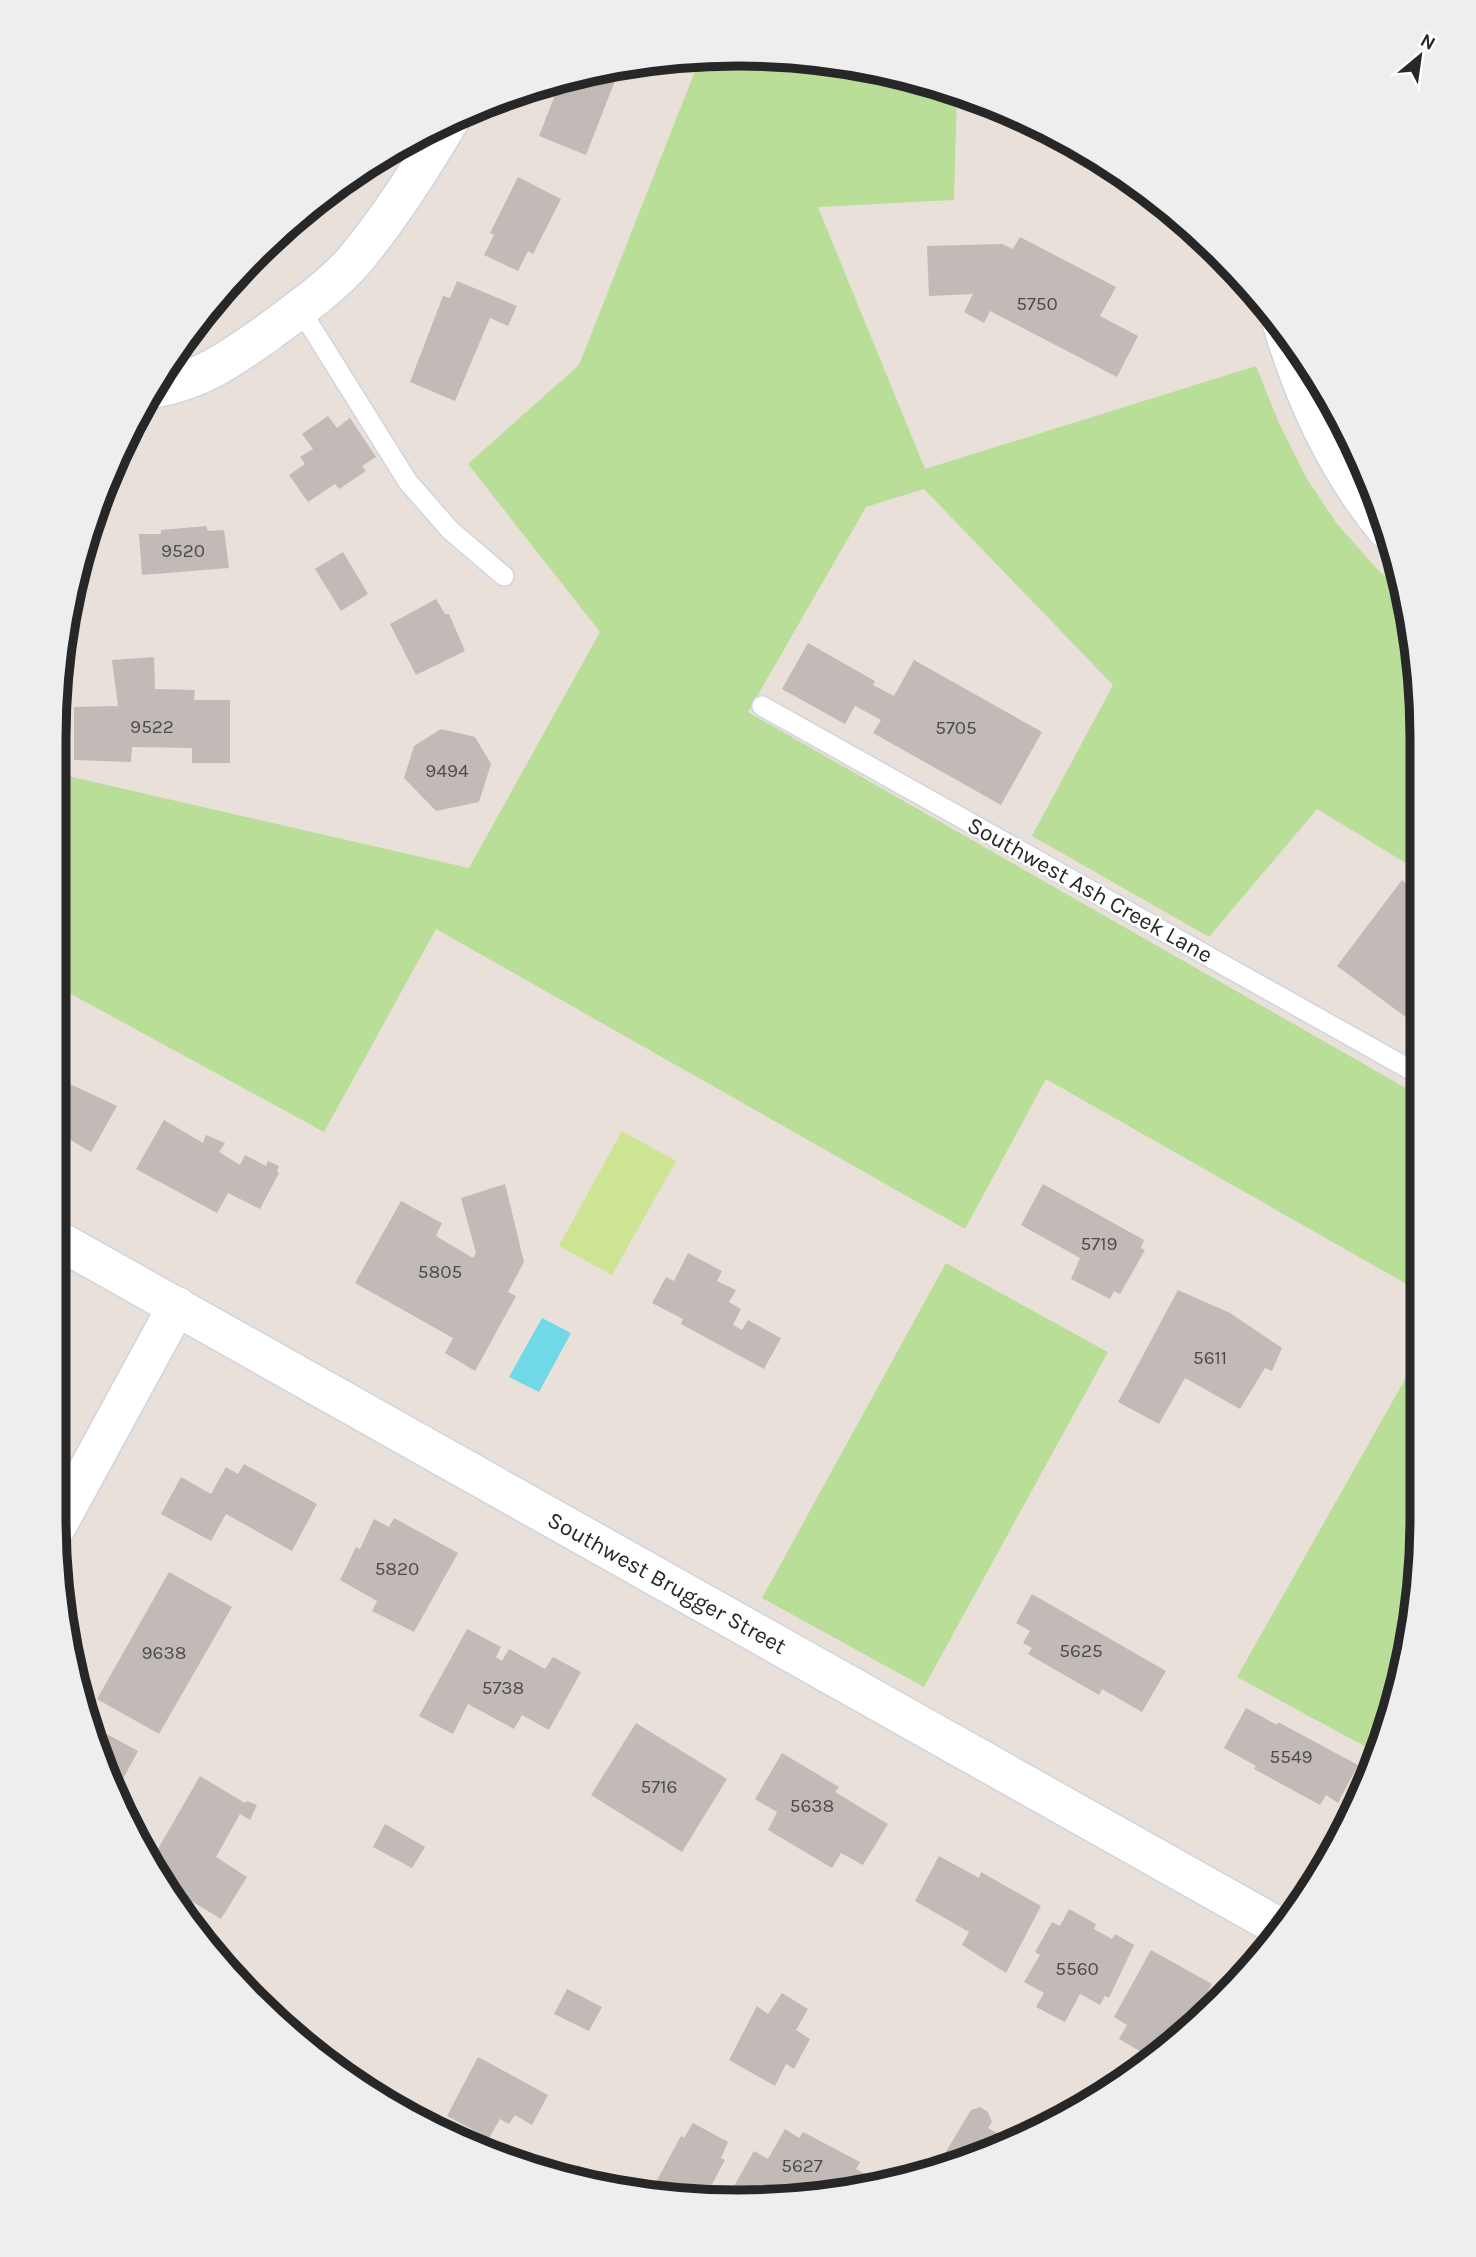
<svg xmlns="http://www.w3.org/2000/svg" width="1476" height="2257" font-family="Karla,sans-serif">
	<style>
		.green { fill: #b9de97 }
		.pitch { fill: #cde593 }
		.water { fill: #70d8e7 }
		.building { fill: #c1bab6 }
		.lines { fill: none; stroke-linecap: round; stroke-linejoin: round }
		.lane-casing { stroke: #ced4e0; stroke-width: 22 }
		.street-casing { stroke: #ced4e0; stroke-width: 41 }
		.lane { stroke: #fff; stroke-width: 19 }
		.street { stroke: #fff; stroke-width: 38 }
		.labels { text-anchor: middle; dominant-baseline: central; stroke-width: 5; stroke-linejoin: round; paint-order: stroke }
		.number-label { font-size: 19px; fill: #4e4c4b }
		.street-label { font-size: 23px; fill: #272727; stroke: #fff }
		.rim { fill: none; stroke: #272727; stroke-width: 9 }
	</style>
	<rect width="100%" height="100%" fill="#e9e0d9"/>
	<path class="green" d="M 701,56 L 827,60 L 957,90 L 954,200 L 818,207 L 925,469 L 1256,366 L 1279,423 L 1307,479 L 1337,524 L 1379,571 L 1404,593 L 1420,694 L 1419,871 L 1317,809 L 1209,937 L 1032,836 L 1113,685 L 924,489 L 866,507 L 748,712 L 1418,1095 L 1417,1290 L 1046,1079 L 965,1229 L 436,929 L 324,1132 L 58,987 L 59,774 L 469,868 L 600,632 L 468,464 L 579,365 Z
		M 946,1263 L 1108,1352 L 924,1687 L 762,1598 Z
		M 1417,1358 L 1416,1609 L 1377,1753 L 1237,1677 Z"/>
	<path class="pitch" d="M 622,1131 L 676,1161 L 612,1275 L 559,1246 Z"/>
	<path class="water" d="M 542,1318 L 571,1333 L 539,1392 L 509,1377 Z"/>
	<path class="building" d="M 610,69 L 618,73 L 586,155 L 539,136 L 562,77 Z
		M 518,177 L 561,199 L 533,254 L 528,251 L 518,271 L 484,255 L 494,235 L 490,233 Z
		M 1020,237 L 1116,287 L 1100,316 L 1138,336 L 1117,377 L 990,311 L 984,323 L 964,312 L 973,294 L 929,296 L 927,246 L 1002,244 L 1013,249 Z
		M 457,281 L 517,306 L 508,326 L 490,318 L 455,401 L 410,382 L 443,296 L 450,298 Z
		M 328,416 L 337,428 L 350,418 L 376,457 L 362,466 L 366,471 L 339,489 L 335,484 L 308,502 L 289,475 L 305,464 L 300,457 L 313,449 L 302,434 Z
		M 206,526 L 208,531 L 224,530 L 229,568 L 142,575 L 139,534 L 161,534 L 161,530 Z
		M 343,552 L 368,594 L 341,611 L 315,569 Z
		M 436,599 L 445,614 L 449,614 L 465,651 L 416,675 L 390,624 Z
		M 808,643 L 875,681 L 873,685 L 894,696 L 914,660 L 1042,732 L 1001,805 L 873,733 L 881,720 L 855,706 L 845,724 L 782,689 Z
		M 154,657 L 155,689 L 195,690 L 194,700 L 230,700 L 230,763 L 192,763 L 192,748 L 132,747 L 131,762 L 74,760 L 74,707 L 118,706 L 112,660 Z
		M 441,729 L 475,737 L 491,764 L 479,802 L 436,811 L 404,778 L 414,746 Z
		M 1402,880 L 1419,894 L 1419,1027 L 1337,966 Z
		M 57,1078 L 117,1106 L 91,1152 L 57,1132 Z
		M 164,1120 L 203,1143 L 206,1135 L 225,1143 L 219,1152 L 240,1165 L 245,1155 L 266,1166 L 268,1161 L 279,1166 L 277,1171 L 279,1173 L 260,1209 L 228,1193 L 217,1213 L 136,1169 Z
		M 505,1184 L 524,1262 L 508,1292 L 516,1296 L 475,1371 L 445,1353 L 453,1338 L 355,1283 L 401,1201 L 442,1223 L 436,1236 L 473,1258 L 476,1253 L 461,1198 Z
		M 1043,1184 L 1144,1240 L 1141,1248 L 1145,1250 L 1120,1294 L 1114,1291 L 1110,1299 L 1071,1279 L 1080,1258 L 1021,1225 Z
		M 688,1253 L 722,1271 L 717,1281 L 736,1290 L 729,1302 L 741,1309 L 733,1325 L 742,1330 L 748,1320 L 781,1338 L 764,1369 L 681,1324 L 683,1319 L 652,1303 L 666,1277 L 674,1281 Z
		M 1178,1290 L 1230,1313 L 1282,1348 L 1272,1371 L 1265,1368 L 1240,1409 L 1185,1378 L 1159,1424 L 1118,1402 Z
		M 244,1464 L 317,1504 L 292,1551 L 226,1514 L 211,1541 L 161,1514 L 181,1477 L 211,1494 L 226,1467 L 238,1474 Z
		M 394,1518 L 458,1553 L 414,1632 L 372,1611 L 377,1601 L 340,1580 L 356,1547 L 360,1549 L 374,1519 L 389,1527 Z
		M 169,1572 L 232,1607 L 159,1734 L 97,1699 Z
		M 1032,1594 L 1166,1671 L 1142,1712 L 1102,1689 L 1099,1695 L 1028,1654 L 1032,1648 L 1023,1643 L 1030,1631 L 1016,1623 Z
		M 467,1629 L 501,1647 L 496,1657 L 502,1661 L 509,1649 L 545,1669 L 553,1657 L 581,1672 L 549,1730 L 522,1715 L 514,1729 L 468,1704 L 453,1734 L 419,1716 Z
		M 1246,1708 L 1277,1725 L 1278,1722 L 1358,1765 L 1338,1803 L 1326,1795 L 1320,1805 L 1254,1769 L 1256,1766 L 1224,1748 Z
		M 636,1723 L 727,1779 L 682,1852 L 591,1795 Z
		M 88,1724 L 138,1751 L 122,1781 L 113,1775 L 111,1779 L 90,1738 Z
		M 782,1753 L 839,1787 L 835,1792 L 888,1824 L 863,1865 L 841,1853 L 832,1868 L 768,1830 L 777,1812 L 755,1799 Z
		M 200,1776 L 245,1803 L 247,1801 L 257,1805 L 250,1820 L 240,1814 L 216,1857 L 247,1877 L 221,1919 L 185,1897 L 187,1893 L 159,1878 L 151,1861 Z
		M 385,1824 L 425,1847 L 412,1868 L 373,1847 Z
		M 939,1856 L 979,1878 L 981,1872 L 1041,1906 L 1006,1973 L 962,1945 L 969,1932 L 915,1901 Z
		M 1069,1909 L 1096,1924 L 1094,1929 L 1112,1939 L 1115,1934 L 1134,1945 L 1109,1998 L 1105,1996 L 1100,2005 L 1080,1994 L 1065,2022 L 1036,2007 L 1044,1993 L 1024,1982 L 1040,1955 L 1035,1952 L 1052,1922 L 1060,1926 Z
		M 1151,1950 L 1212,1984 L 1206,1995 L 1216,2001 L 1152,2058 L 1119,2039 L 1127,2025 L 1114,2017 Z
		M 567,1989 L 602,2007 L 589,2031 L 554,2014 Z
		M 782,1993 L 808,2009 L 796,2030 L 810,2039 L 794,2069 L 786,2064 L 775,2086 L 729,2060 L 757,2006 L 768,2014 Z
		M 478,2057 L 548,2095 L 532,2125 L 515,2115 L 509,2124 L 500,2119 L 489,2138 L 447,2116 Z
		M 980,2107 L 988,2112 L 992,2122 L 988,2128 L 1006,2138 L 935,2170 L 971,2110 Z
		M 693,2123 L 728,2142 L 721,2158 L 725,2160 L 704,2199 L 686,2198 L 656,2182 L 681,2136 L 684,2138 Z
		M 785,2129 L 799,2138 L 803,2132 L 860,2162 L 856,2169 L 865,2174 L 858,2187 L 756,2200 L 734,2186 L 754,2151 L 768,2159 Z
		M 540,2163 L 569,2179 L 568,2180 L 536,2171 Z
		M 578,2165 L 627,2192 L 570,2180 Z"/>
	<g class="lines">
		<defs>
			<path id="lane" d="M 300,309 L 408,482 L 450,530 L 504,576
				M 762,706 L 1418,1074"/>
			<path id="street" d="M 1282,324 C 1304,398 1337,470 1386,529
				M 157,388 C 202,379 229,360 266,334 C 295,312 329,289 353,262 C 390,218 421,169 450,120
				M 56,1239 L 1279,1927
				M 56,1528 L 177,1306"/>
		</defs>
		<use href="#lane" class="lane-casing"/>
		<use href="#street" class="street-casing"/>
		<use href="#lane" class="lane"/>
		<use href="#street" class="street"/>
	</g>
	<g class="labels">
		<g class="number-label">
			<text x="1037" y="304">5750</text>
			<text x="183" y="551">9520</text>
			<text x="152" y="727">9522</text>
			<text x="956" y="728">5705</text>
			<text x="447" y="771">9494</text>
			<text x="1099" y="1244">5719</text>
			<text x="440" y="1272">5805</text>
			<text x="1210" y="1358">5611</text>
			<text x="397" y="1569">5820</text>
			<text x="1081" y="1651">5625</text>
			<text x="164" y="1653">9638</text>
			<text x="503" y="1688">5738</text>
			<text x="1291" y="1757">5549</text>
			<text x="659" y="1787">5716</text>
			<text x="812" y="1806">5638</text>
			<text x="1077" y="1969">5560</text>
			<text x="802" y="2166">5627</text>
		</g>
		<g class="street-label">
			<text transform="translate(1090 890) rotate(29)">Southwest Ash Creek Lane</text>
			<text transform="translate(667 1583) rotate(29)">Southwest Brugger Street</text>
		</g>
	</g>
	<path d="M0 0H1476V2257H0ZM738 66H738A672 672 0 0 1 1410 738V1518A672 672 0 0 1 738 2190H738A672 672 0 0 1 66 1518V738A672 672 0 0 1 738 66Z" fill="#eee" fill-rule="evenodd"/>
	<path class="rim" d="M738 66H738A672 672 0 0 1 1410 738V1518A672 672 0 0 1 738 2190H738A672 672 0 0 1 66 1518V738A672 672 0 0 1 738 66Z"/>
	<g transform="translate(1420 56) rotate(29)" stroke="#ffffff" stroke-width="5" paint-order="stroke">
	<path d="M0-5L12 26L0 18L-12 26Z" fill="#272727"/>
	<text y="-10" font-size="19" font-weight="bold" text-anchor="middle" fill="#272727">N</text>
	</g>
</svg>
